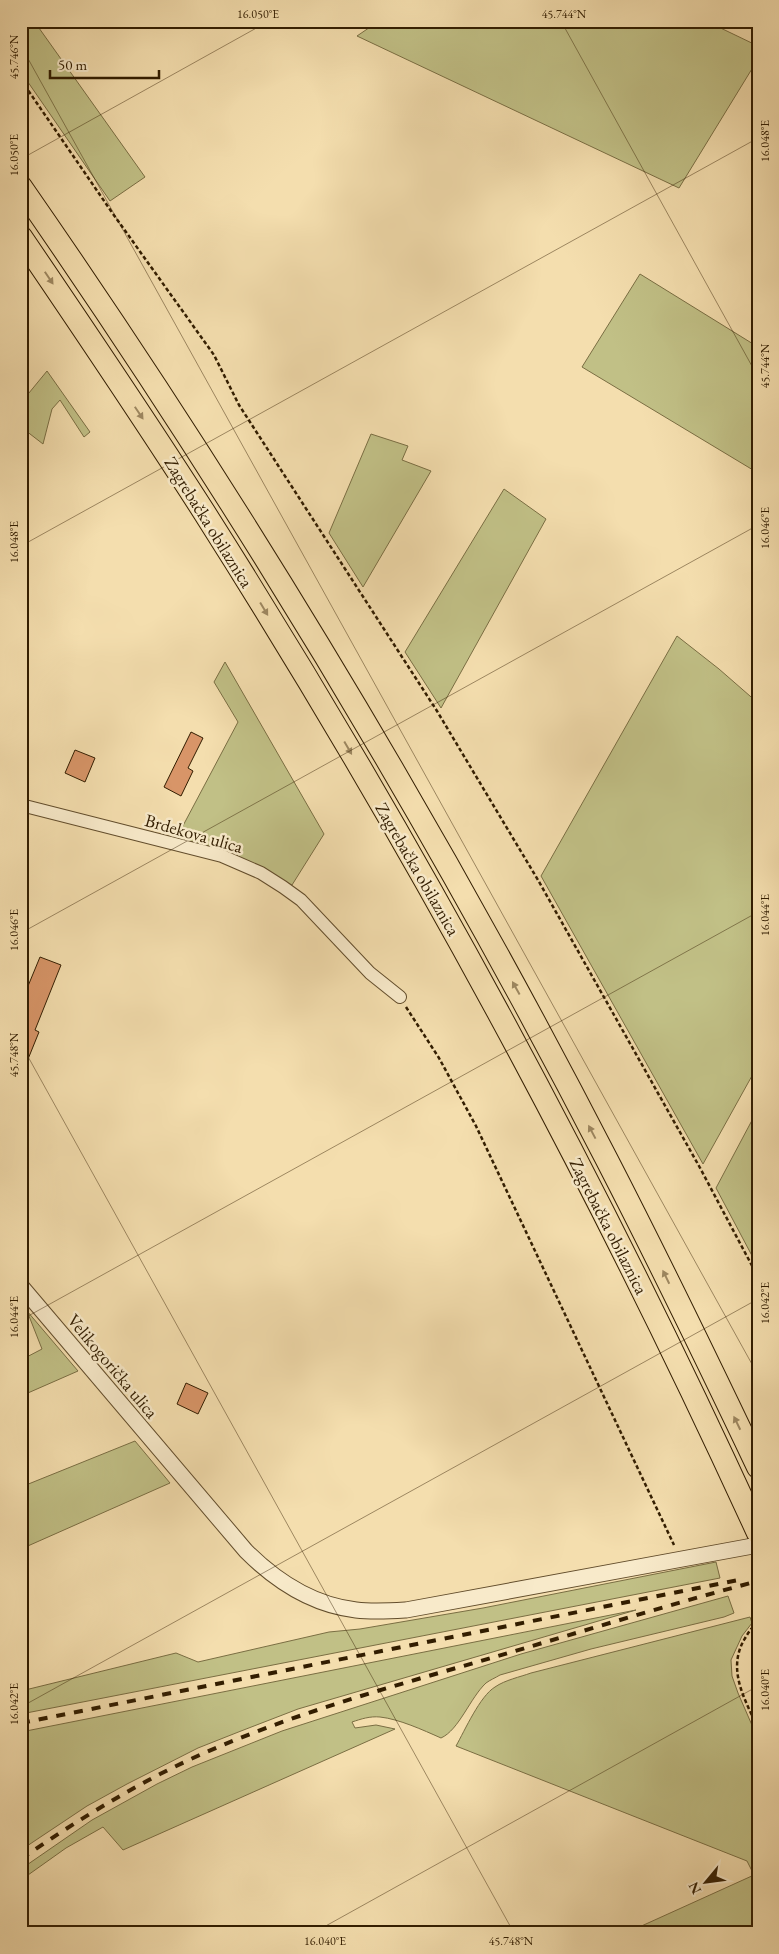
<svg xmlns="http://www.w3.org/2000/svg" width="779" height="1954" font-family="'EB Garamond',serif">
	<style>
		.green { fill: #c1c086; stroke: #7a6e43 }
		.building { fill: #d89568; stroke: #321d00 }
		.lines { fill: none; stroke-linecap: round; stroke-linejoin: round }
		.minor-casing { stroke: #624d2c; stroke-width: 14 }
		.tertiary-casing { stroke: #624d2c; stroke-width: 17 }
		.motorway-casing { stroke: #321d00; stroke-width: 24 }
		.path { stroke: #321d00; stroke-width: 2.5; stroke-dasharray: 4 2.5; stroke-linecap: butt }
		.minor { stroke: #f8eaca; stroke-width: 12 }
		.tertiary { stroke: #f8eaca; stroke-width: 15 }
		.motorway { stroke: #f4deae; stroke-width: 22 }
		.rail { stroke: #321d00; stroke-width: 4; stroke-dasharray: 9 9; stroke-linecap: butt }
		.oneway { fill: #9d8760 }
		.ticks { fill: none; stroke: #321d00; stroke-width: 1; stroke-opacity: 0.45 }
		.labels { text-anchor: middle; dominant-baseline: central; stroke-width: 5; stroke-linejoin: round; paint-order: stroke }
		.street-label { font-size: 18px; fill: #321d00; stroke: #f8eaca }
		.neatline { fill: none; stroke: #321d00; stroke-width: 2 }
		.ticks-label { font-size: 12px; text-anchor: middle; fill: #321d00 }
	</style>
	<rect width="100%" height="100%" fill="#f4deae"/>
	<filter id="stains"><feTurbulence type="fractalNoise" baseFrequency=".004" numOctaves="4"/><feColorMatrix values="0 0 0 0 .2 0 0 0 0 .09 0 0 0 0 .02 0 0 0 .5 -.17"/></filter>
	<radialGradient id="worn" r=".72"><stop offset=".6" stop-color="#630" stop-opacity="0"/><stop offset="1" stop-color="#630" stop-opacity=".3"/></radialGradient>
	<path class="green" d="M 21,21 L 34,21 L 145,177 L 110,201 L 21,72 Z
		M 379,21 L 706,21 L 758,46 L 758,59 L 679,188 L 357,36 Z
		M 640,274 L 758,347 L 758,473 L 582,367 Z
		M 47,371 L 90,432 L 84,437 L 60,400 L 52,409 L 43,444 L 21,427 L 21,407 L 24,399 Z
		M 371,434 L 408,446 L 402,460 L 431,471 L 363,587 L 329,533 Z
		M 504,489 L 546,519 L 441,708 L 405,652 Z
		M 677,636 L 719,669 L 758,703 L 758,1065 L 703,1164 L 541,876 Z
		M 225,662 L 324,834 L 292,885 L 217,850 L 177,837 L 238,722 L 214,682 Z
		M 758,1109 L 758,1267 L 716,1188 Z
		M 27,1311 L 78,1371 L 21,1396 L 21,1360 L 42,1349 Z
		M 135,1441 L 170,1483 L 21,1549 L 21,1487 Z
		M 716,1562 L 720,1578 L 21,1714 L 21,1691 L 176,1653 L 198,1662 L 329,1632 L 360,1629 L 483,1608 Z
		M 728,1596 L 734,1613 L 724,1617 L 591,1649 L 500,1675 C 495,1678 490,1680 486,1683 C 470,1698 459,1730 441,1738 C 423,1730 399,1719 380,1717 C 370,1716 361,1719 352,1722 L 355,1728 L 376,1725 L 395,1729 L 123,1850 L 103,1827 L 66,1848 L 21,1880 L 21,1869 L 92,1820 L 157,1784 L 192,1767 L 282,1731 L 521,1654 Z
		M 636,1610 L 298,1709 L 241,1731 L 198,1748 L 127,1784 L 87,1806 L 21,1850 L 21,1732 Z
		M 750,1617 L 752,1623 L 742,1636 L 731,1660 L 732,1676 L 738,1693 L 758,1739 L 758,1933 L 626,1933 L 754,1875 L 747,1861 L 456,1746 C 465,1730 480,1696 495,1687 C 505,1680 520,1677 531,1673 Z"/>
	<path class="building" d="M 191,732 L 203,738 L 188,768 L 193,771 L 181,796 L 164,787 Z
		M 75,750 L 95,758 L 85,782 L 65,773 Z
		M 40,957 L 61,965 L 35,1030 L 39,1032 L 22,1074 L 21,1003 Z
		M 186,1383 L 208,1393 L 198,1414 L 177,1404 Z"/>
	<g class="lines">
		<defs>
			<path id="minor" d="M 21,805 L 222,856 L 261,873 L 283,887 L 301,900 L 370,973 L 400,997"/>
			<path id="tertiary" d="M 21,1286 L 246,1551 C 276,1581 313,1605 356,1610 C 373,1612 389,1611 406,1610 L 758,1545"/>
			<path id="motorway" d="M 21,187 C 237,498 434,824 607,1160 C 659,1261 709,1364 758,1467
				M 21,237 C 83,328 145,420 204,512 C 412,839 597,1181 758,1533"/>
		</defs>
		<use href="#minor" class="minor-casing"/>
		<use href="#tertiary" class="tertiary-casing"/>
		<use href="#motorway" class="motorway-casing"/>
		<path class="path" d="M 21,80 L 111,211 L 214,355 L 239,405 L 437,711 L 538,880 L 699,1166 L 758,1277
			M 406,1007 L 439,1058 L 476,1126 L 674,1545
			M 758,1622 C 752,1627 748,1633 744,1640 C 727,1670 745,1700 758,1728"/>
		<use href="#minor" class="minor"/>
		<use href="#tertiary" class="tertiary"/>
		<use href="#motorway" class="motorway"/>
		<path class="rail" d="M 21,1723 L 738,1580
			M 21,1859 C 66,1828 112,1799 160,1774 C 266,1720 384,1689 498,1656 C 584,1631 671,1604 758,1581"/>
	</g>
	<defs><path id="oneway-solid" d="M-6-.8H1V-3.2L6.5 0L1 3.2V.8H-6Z" transform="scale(1.25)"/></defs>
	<g class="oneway">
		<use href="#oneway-solid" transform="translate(49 278) rotate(56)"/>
		<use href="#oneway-solid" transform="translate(139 413) rotate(56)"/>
		<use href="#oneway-solid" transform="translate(264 609) rotate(59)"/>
		<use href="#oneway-solid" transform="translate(348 748) rotate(60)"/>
		<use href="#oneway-solid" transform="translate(516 988) rotate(-119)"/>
		<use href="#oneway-solid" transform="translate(592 1132) rotate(-118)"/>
		<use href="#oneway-solid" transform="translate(666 1277) rotate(-116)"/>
		<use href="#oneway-solid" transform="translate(737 1423) rotate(-116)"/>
	</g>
	<path class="ticks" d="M 561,21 L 758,377M 21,46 L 758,1375M 21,159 L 269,21M 21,546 L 758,138M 21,933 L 758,525M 21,1044 L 514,1933M 21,1320 L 758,912M 21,1707 L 758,1299M 313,1933 L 758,1686"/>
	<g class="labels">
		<g class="street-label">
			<text transform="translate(209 522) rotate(58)">Zagrebačka obilaznica</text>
			<text transform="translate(194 833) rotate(16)">Brdekova ulica</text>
			<text transform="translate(418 869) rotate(60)">Zagrebačka obilaznica</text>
			<text transform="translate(609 1226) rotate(63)">Zagrebačka obilaznica</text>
			<text transform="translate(113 1366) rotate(50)">Velikogorička ulica</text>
		</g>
	</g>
	<rect width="779" height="1954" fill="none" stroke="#f4deae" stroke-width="55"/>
	<g transform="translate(706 1882) rotate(241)" stroke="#f8eaca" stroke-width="4" paint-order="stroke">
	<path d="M0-4L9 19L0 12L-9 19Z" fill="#321d00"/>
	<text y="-8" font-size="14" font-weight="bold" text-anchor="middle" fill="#321d00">N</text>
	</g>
	<path d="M50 70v8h109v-8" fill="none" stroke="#321d00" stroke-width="2.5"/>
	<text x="58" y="70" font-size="15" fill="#321d00" stroke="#f8eaca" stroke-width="4" paint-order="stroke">50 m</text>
	<rect x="28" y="28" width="724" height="1898" class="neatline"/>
	<g class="ticks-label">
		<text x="258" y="18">16.050°E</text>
		<text x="564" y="18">45.744°N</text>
		<text transform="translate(14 57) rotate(-90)" y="4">45.746°N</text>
		<text transform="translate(765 141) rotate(-90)" y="4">16.048°E</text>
		<text transform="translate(14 155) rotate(-90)" y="4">16.050°E</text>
		<text transform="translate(765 366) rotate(-90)" y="4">45.744°N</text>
		<text transform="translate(765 528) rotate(-90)" y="4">16.046°E</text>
		<text transform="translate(14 542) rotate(-90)" y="4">16.048°E</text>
		<text transform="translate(765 915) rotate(-90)" y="4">16.044°E</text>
		<text transform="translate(14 930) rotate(-90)" y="4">16.046°E</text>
		<text transform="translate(14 1055) rotate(-90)" y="4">45.748°N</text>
		<text transform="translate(765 1303) rotate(-90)" y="4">16.042°E</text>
		<text transform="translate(14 1317) rotate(-90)" y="4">16.044°E</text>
		<text transform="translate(765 1690) rotate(-90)" y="4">16.040°E</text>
		<text transform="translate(14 1704) rotate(-90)" y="4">16.042°E</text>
		<text x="325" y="1945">16.040°E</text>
		<text x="511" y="1945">45.748°N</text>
	</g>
	<rect width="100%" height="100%" filter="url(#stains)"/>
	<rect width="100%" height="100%" fill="url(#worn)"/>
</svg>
